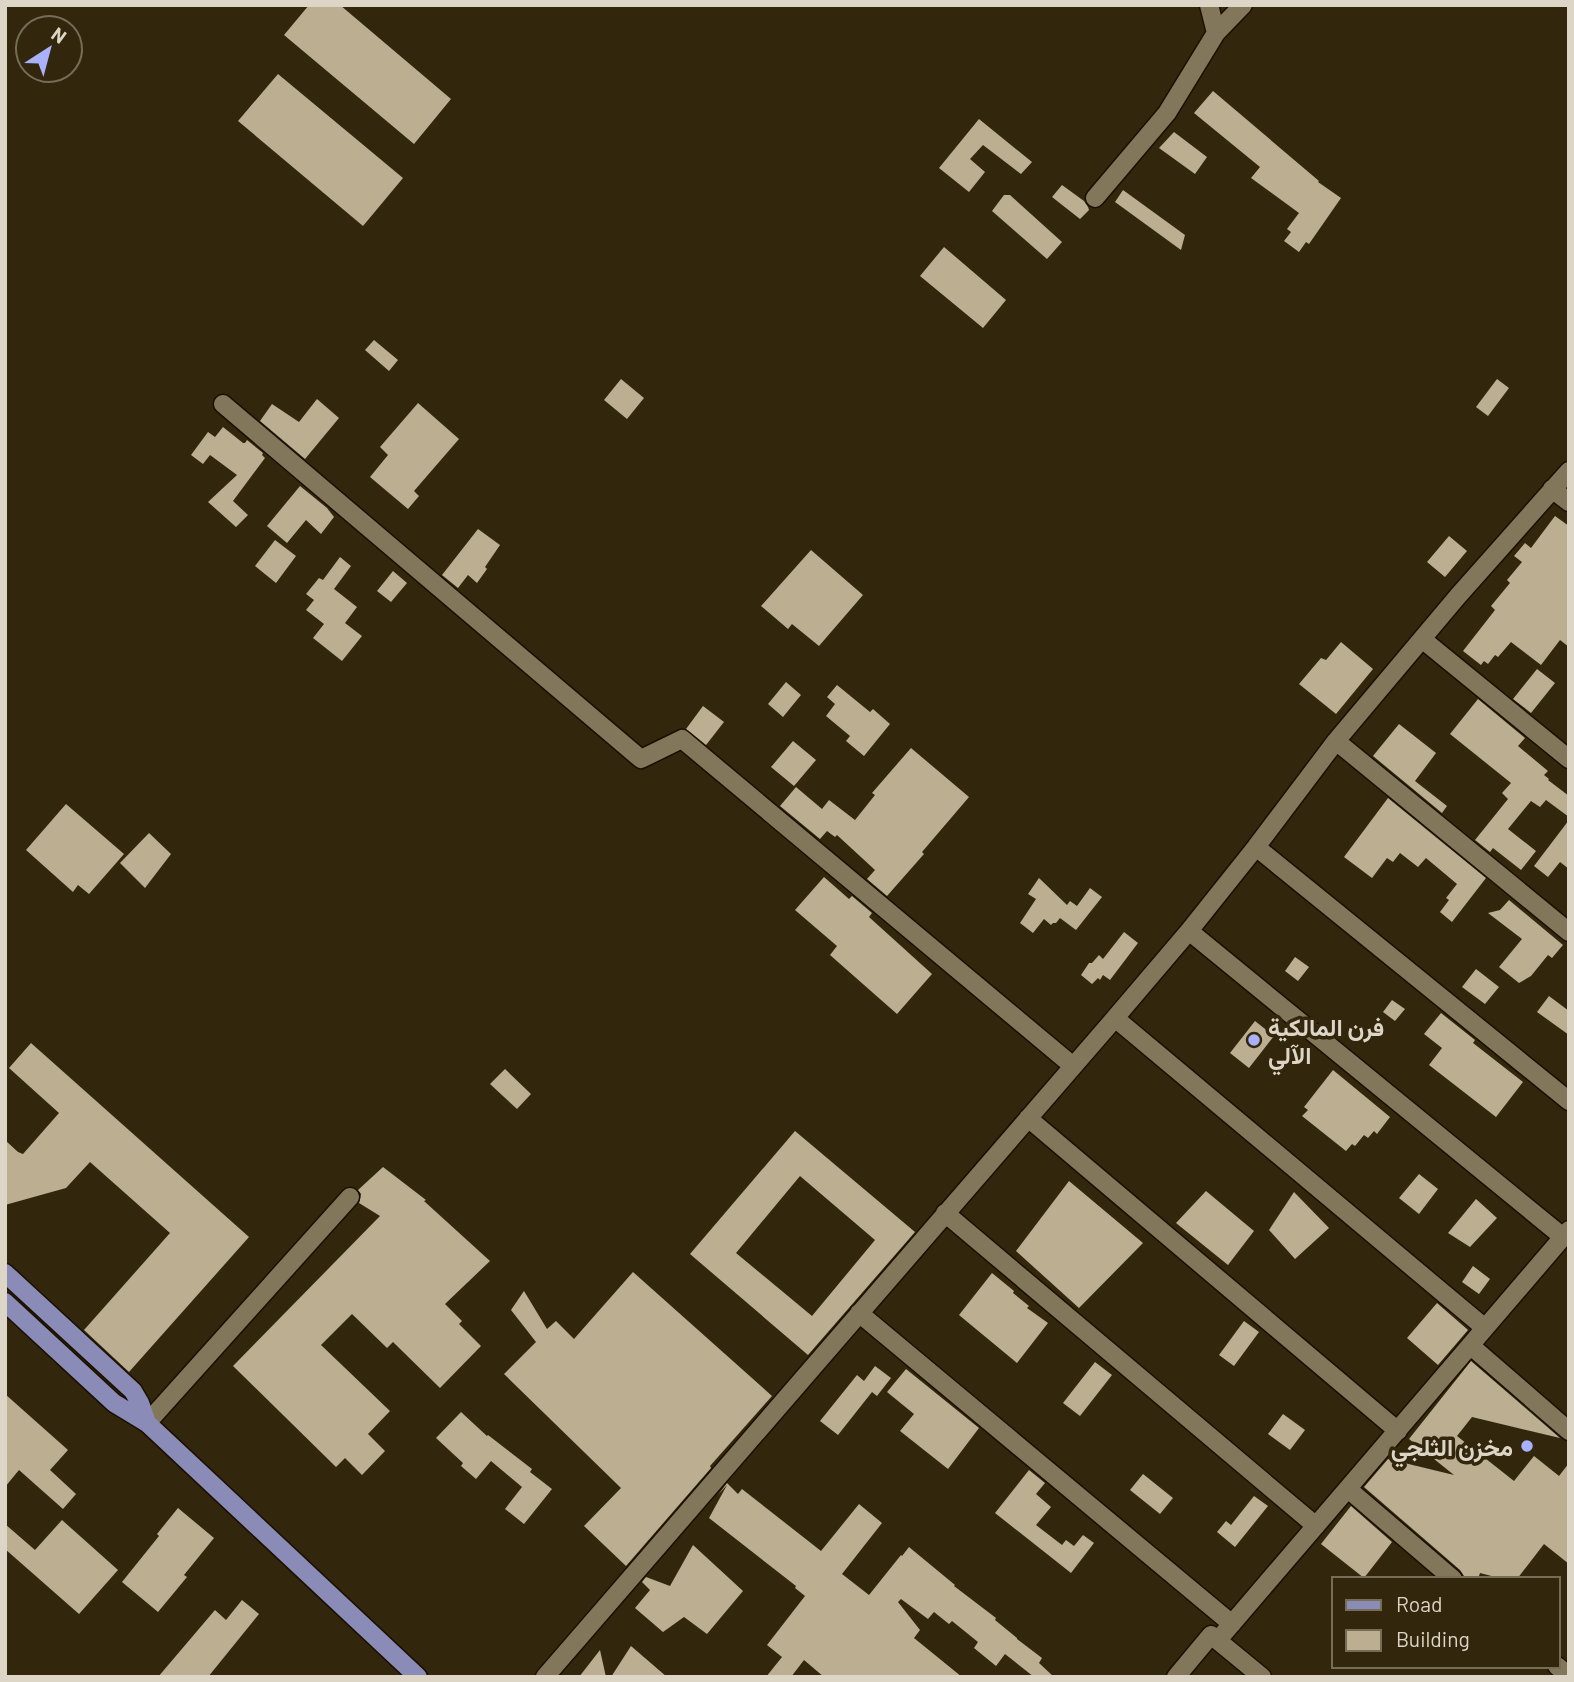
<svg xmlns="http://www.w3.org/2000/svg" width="1574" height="1682" font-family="Barlow,Vazirmatn,sans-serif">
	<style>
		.building { fill: #bbae91; fill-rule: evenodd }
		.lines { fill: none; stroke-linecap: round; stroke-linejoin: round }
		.minor-casing { stroke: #1a1000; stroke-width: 21 }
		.major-casing { stroke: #1a1000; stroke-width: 21 }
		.minor { stroke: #83775b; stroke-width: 18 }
		.major { stroke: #8b8bb7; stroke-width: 18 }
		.poi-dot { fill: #a9b0fc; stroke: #32270d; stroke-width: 2.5 }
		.labels { text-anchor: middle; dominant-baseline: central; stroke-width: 7; stroke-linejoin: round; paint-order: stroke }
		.poi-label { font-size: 24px; font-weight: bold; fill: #ddd6c7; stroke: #32270d; text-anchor: start }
	</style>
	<rect width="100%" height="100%" fill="#32270d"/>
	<path class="building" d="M 309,5 L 340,5 L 451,99 L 414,144 L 284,35 Z
		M 278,74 L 403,178 L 363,226 L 238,121 Z
		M 1213,91 L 1319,181 L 1318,182 L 1341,198 L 1309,244 L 1306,242 L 1299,252 L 1284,241 L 1291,232 L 1287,229 L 1299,213 L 1251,178 L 1260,167 L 1194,113 Z
		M 979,119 L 1032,162 L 1021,174 L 983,145 L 970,159 L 985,172 L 969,192 L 939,168 Z
		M 1174,132 L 1207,157 L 1195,174 L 1159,148 Z
		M 1062,185 L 1084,201 L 1088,207 L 1089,210 L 1080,219 L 1052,197 Z
		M 1123,190 L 1185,235 L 1181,250 L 1115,202 Z
		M 1004,195 L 1010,195 L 1062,242 L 1047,259 L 992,211 Z
		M 944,247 L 1006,300 L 983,328 L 920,276 Z
		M 374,340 L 398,360 L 389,371 L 365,350 Z
		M 621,379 L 644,398 L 627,419 L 604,400 Z
		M 1497,379 L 1509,388 L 1488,416 L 1476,407 Z
		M 317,399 L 339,418 L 305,459 L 260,421 L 272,404 L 299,422 Z
		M 418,403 L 459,439 L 414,491 L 419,496 L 408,509 L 370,477 L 388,455 L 380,447 Z
		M 223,427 L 243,443 L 245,443 L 247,440 L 263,453 L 262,455 L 265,458 L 233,501 L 248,515 L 236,527 L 208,502 L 237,475 L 210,455 L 203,464 L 191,455 L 208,432 L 215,437 Z
		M 300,486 L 327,508 L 334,517 L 321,534 L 306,520 L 287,543 L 267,526 Z
		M 1555,516 L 1569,526 L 1569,647 L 1560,640 L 1541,665 L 1511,642 L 1498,657 L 1495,655 L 1488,664 L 1484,661 L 1481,665 L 1463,651 L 1495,610 L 1491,606 L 1510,583 L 1507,580 L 1522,562 L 1514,556 L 1525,543 L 1531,548 Z
		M 478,529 L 500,545 L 485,567 L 487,569 L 477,583 L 468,575 L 458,588 L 442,575 Z
		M 1449,536 L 1467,551 L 1445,577 L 1427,562 Z
		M 275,540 L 296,556 L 276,583 L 255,566 Z
		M 811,550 L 863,595 L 819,646 L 792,624 L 788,629 L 761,606 Z
		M 340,557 L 351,566 L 334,589 L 357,607 L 345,623 L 362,636 L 342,661 L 313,638 L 324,624 L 306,610 L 314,600 L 306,594 L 319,578 L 323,580 Z
		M 393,571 L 407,583 L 391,602 L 377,591 Z
		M 1341,642 L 1373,669 L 1336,714 L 1299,684 L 1321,658 L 1326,660 Z
		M 1537,669 L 1555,683 L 1531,713 L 1513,699 Z
		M 786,682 L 801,695 L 783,717 L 768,704 Z
		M 837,685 L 870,712 L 873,709 L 890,724 L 864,756 L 846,741 L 850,736 L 826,716 L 835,704 L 827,697 Z
		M 1478,699 L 1525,738 L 1518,746 L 1548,771 L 1544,775 L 1549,779 L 1548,780 L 1569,796 L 1569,817 L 1546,800 L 1540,807 L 1531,801 L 1508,829 L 1536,851 L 1521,870 L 1493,848 L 1490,852 L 1475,840 L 1508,799 L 1502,793 L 1511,783 L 1450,734 Z
		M 703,706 L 724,722 L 706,745 L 686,729 Z
		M 1399,724 L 1436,753 L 1415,781 L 1447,806 L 1442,813 L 1373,756 Z
		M 793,741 L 816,760 L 794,786 L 771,767 Z
		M 911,748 L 969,797 L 922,852 L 924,854 L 887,896 L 867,879 L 875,870 L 837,835 L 835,837 L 827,831 L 820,839 L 780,806 L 796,787 L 822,809 L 829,800 L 855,820 L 875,795 L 872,793 Z
		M 1388,798 L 1486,878 L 1452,922 L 1440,912 L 1449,900 L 1446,898 L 1457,884 L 1426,858 L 1418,867 L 1400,853 L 1393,862 L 1387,858 L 1372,878 L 1344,857 Z
		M 66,804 L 124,854 L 89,894 L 78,885 L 73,892 L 26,850 Z
		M 1569,820 L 1569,869 L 1560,862 L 1548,877 L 1534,866 Z
		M 149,833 L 171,854 L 145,888 L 120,863 Z
		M 824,877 L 849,899 L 852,896 L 872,913 L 869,917 L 932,974 L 897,1014 L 830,955 L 837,946 L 795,910 Z
		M 1039,878 L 1067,905 L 1070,901 L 1077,906 L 1090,888 L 1102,897 L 1076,930 L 1060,918 L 1056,923 L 1053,923 L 1051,925 L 1044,919 L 1033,933 L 1020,923 L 1036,899 L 1028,894 Z
		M 1509,900 L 1563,945 L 1552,958 L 1548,955 L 1531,976 L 1519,983 L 1499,967 L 1522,939 L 1488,913 L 1500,910 Z
		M 1124,932 L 1138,943 L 1110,980 L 1103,975 L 1100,980 L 1098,978 L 1092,984 L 1081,975 L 1089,963 L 1092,963 L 1099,955 L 1103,959 Z
		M 1295,957 L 1309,967 L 1298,981 L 1285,971 Z
		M 1476,969 L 1499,987 L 1485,1004 L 1462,987 Z
		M 1549,996 L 1569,1011 L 1569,1035 L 1537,1012 Z
		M 1392,1000 L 1405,1009 L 1395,1021 L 1383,1012 Z
		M 1441,1013 L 1475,1040 L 1473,1043 L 1523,1082 L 1496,1117 L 1429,1065 L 1442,1048 L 1424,1034 Z
		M 1255,1021 L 1274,1036 L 1249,1068 L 1230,1053 Z
		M 31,1043 L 249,1237 L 129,1372 L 84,1330 L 170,1233 L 90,1162 L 66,1188 L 5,1205 L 5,1140 L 18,1152 L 23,1154 L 59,1113 L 9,1068 Z
		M 505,1069 L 531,1094 L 517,1109 L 490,1084 Z
		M 1333,1070 L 1390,1117 L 1377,1134 L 1374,1131 L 1368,1138 L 1364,1135 L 1355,1146 L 1352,1144 L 1346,1151 L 1302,1116 L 1308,1110 L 1304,1107 Z
		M 795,1131 L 915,1232 L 808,1355 L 690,1254 ZM 800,1176 L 875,1240 L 812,1316 L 736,1253 Z
		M 383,1167 L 426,1200 L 424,1201 L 490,1261 L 445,1304 L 462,1321 L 459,1324 L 481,1346 L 440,1388 L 393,1342 L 387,1348 L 352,1314 L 321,1345 L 390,1411 L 368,1434 L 385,1451 L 362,1475 L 345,1458 L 336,1467 L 233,1366 L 380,1216 L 359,1203 L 361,1194 L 358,1190 Z
		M 1419,1174 L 1438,1189 L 1419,1214 L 1399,1198 Z
		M 1069,1181 L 1143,1243 L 1079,1308 L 1016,1251 Z
		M 1206,1191 L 1254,1231 L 1228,1265 L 1176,1223 Z
		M 1294,1192 L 1329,1228 L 1295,1259 L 1269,1230 Z
		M 1476,1199 L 1497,1218 L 1470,1247 L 1448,1233 Z
		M 1473,1266 L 1490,1279 L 1479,1294 L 1462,1282 Z
		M 633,1272 L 772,1396 L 710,1466 L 711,1468 L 626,1566 L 584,1526 L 621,1488 L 504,1374 L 536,1342 L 511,1310 L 524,1291 L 547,1329 L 556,1321 L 574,1339 Z
		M 992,1273 L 1014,1291 L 1013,1293 L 1029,1306 L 1027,1308 L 1048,1323 L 1017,1363 L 959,1315 Z
		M 1437,1303 L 1468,1330 L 1438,1365 L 1407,1338 Z
		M 1244,1321 L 1259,1332 L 1234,1366 L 1219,1355 Z
		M 1471,1361 L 1560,1438 L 1472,1417 L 1457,1436 L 1514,1481 L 1534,1456 L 1559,1476 L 1569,1463 L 1569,1564 L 1544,1544 L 1517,1579 L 1503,1579 L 1480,1573 L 1478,1579 L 1466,1579 L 1460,1570 L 1364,1487 L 1388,1459 L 1454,1475 L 1409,1439 Z
		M 1095,1362 L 1112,1375 L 1080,1416 L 1063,1403 Z
		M 875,1366 L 891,1378 L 877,1396 L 872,1392 L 838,1435 L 820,1421 L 857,1375 L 864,1381 Z
		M 906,1369 L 979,1428 L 948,1469 L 900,1431 L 914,1414 L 887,1392 Z
		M 5,1394 L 68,1450 L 50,1470 L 76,1494 L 63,1509 L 19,1470 L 5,1487 Z
		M 461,1412 L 487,1436 L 488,1435 L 532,1469 L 530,1472 L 552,1489 L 524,1524 L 505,1509 L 522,1487 L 491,1461 L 476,1479 L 461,1466 L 463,1463 L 436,1438 Z
		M 1283,1414 L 1305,1430 L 1290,1450 L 1268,1434 Z
		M 1029,1470 L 1045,1483 L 1036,1494 L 1051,1507 L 1036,1525 L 1062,1545 L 1066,1540 L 1074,1546 L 1083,1535 L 1094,1543 L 1071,1573 L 995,1513 Z
		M 1143,1474 L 1173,1498 L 1160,1514 L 1130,1490 Z
		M 727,1483 L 738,1494 L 742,1489 L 821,1551 L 859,1504 L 882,1523 L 842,1574 L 869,1595 L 901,1555 L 902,1556 L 909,1547 L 955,1585 L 954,1586 L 996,1618 L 995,1620 L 1017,1638 L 1017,1639 L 1042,1658 L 1039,1663 L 1054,1677 L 1034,1677 L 1005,1654 L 996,1666 L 974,1648 L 978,1642 L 952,1621 L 949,1624 L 934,1612 L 928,1619 L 901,1599 L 898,1602 L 920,1630 L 914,1638 L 962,1677 L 824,1677 L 804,1660 L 791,1677 L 766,1677 L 782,1657 L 767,1645 L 805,1596 L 795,1588 L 796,1586 L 709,1518 L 727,1485 L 718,1495 Z
		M 1254,1496 L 1268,1506 L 1235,1547 L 1217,1532 L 1226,1521 L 1231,1525 Z
		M 1351,1506 L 1392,1542 L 1364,1578 L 1321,1544 Z
		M 178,1508 L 214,1538 L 184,1575 L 187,1577 L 158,1612 L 122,1582 L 159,1536 L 157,1534 Z
		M 62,1520 L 118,1570 L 79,1614 L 5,1549 L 5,1524 L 35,1550 Z
		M 693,1545 L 743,1591 L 707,1634 L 684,1617 L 663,1632 L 635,1608 L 650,1590 L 642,1582 L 646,1577 L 670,1586 Z
		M 242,1600 L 259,1614 L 208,1677 L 158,1677 L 215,1610 L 226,1620 Z
		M 631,1646 L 667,1677 L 611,1677 Z
		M 600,1650 L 606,1677 L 579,1677 Z"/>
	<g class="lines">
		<defs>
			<path id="minor" d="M 1209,5 L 1216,33
				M 1095,198 L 1167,113 L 1216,33 L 1243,5
				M 223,404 L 641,759 L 682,739 L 1073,1066
				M 1552,489 L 1569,502
				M 1422,639 L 1569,759
				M 1336,741 L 1569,932
				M 1256,847 L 1569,1101
				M 1189,931 L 1563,1237
				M 1115,1018 L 1485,1328
				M 1028,1118 L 1398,1431
				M 945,1213 L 1316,1526
				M 859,1313 L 1232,1624
				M 1471,1346 L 1569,1431
				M 147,1423 L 350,1197
				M 1348,1489 L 1453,1579
				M 1218,1640 L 1569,1230
				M 1557,1666 L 1569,1676
				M 545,1677 L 1115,1018 L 1189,931 L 1256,847 L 1336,741 L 1458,596 L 1569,471
				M 1176,1677 L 1211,1635 L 1262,1677"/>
			<path id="major" d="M 5,1273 L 133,1391 L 140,1403 L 147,1423
				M 5,1302 L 114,1403 L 147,1423 L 418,1677"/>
		</defs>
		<use href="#minor" class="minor-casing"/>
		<use href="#major" class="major-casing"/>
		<use href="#minor" class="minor"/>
		<use href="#major" class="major"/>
	</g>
	<g class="poi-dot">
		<circle cx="1254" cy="1040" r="7"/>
		<circle cx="1527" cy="1446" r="7"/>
	</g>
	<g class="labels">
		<g class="poi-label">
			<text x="1268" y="1026">فرن المالكية<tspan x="1268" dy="28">الآلي</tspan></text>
			<text x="1513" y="1446" text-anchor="end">مخزن الثلجي</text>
		</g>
	</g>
	<rect width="1574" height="1682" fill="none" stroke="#ddd6c7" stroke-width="14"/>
	<rect x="1332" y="1577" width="228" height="91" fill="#32270d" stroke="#766d57" stroke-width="2"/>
	<rect x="1346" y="1600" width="35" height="10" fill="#8b8bb7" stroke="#766d57" stroke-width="2"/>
	<text x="1396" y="1612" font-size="21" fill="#ddd6c7">Road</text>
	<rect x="1346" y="1630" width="35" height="21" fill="#bbae91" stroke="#766d57" stroke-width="2"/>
	<text x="1396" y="1647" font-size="21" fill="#ddd6c7">Building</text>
	<g transform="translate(49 49) rotate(36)"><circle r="33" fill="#32270d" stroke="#766d57" stroke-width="2"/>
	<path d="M0-5L12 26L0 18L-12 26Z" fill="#a9b0fc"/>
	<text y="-10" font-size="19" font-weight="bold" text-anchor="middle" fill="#ddd6c7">N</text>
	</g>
</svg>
